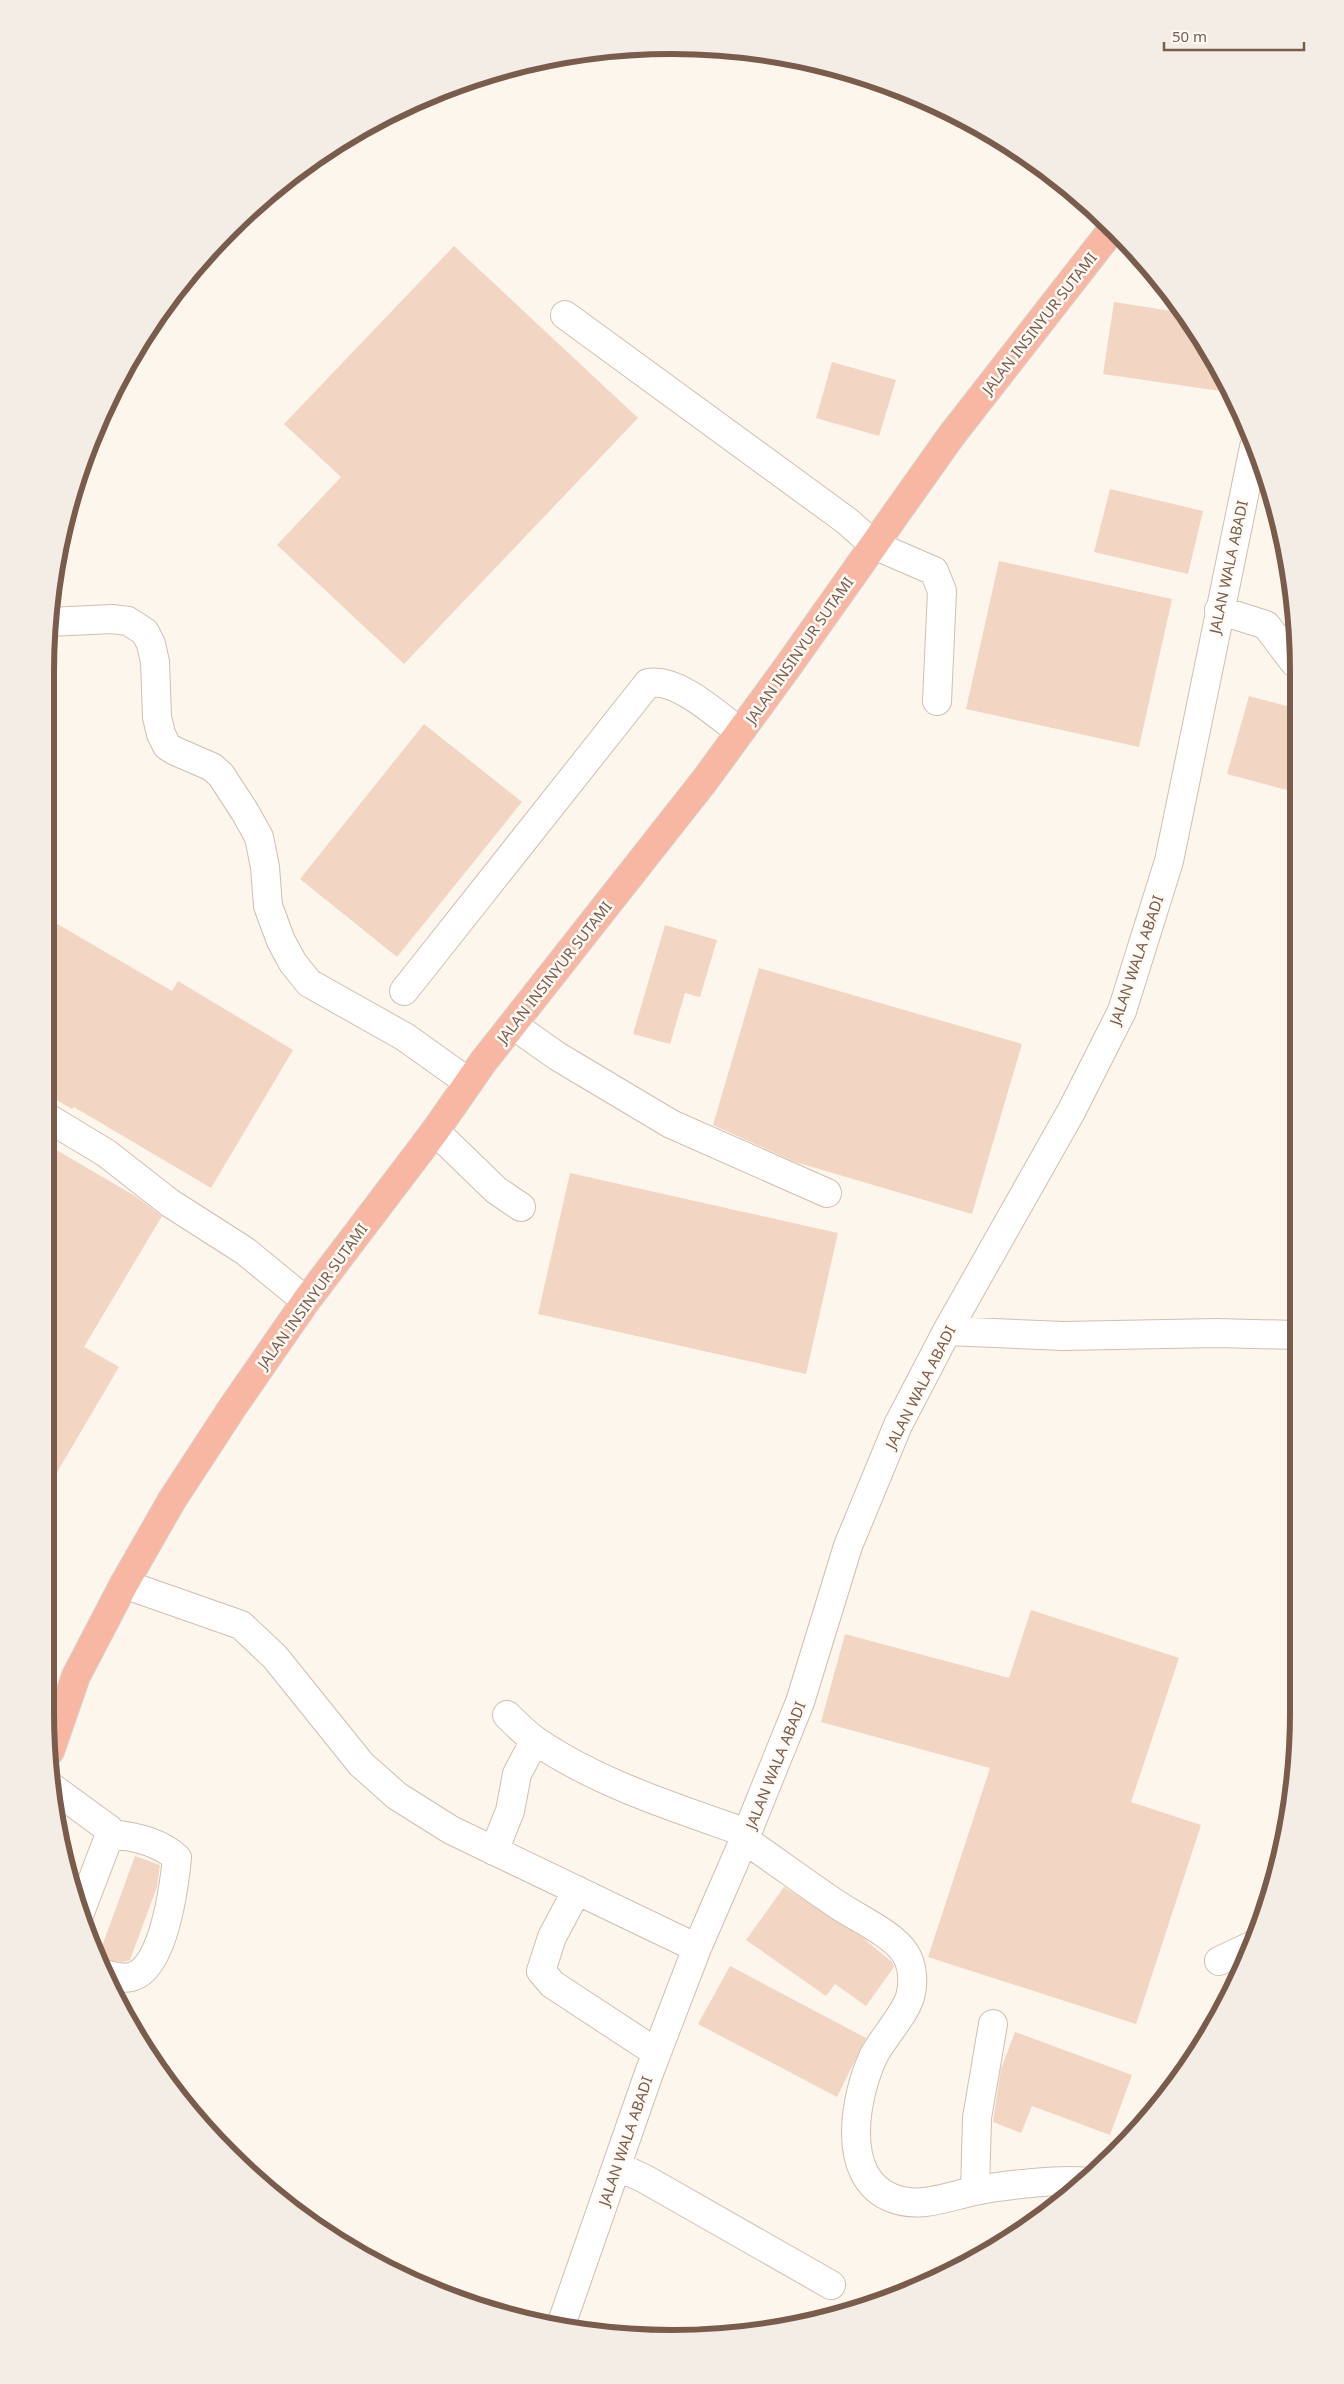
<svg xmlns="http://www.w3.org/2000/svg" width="1344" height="2384" font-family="'Noto Sans',sans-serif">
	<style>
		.building { fill: #f3d5c3 }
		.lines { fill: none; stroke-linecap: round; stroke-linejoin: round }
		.minor-casing { stroke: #d1beb0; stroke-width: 30 }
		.highway-casing { stroke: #dad1cd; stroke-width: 30 }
		.minor { stroke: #fff; stroke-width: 28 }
		.highway { stroke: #f7b7a3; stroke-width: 28 }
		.labels { text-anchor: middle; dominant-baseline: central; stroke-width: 5; stroke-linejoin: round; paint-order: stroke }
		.street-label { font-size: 15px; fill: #7a5c4d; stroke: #fffaf3 }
		.rim { fill: none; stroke: #7a5c4d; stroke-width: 6 }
	</style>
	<rect width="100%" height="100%" fill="#fdf6ec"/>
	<path class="building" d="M 454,246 L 638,418 L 404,664 L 277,545 L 341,477 L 284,424 Z
		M 1114,302 L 1184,313 L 1193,324 L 1227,392 L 1103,374 Z
		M 832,362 L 896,380 L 879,436 L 816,418 Z
		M 1110,489 L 1203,511 L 1188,574 L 1094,552 Z
		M 999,561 L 1172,599 L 1139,747 L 966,709 Z
		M 1249,696 L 1294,708 L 1294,792 L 1227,774 Z
		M 424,724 L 522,802 L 397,957 L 300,879 Z
		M 54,922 L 172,991 L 178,981 L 293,1050 L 211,1188 L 74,1107 L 72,1109 L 48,1095 L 47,934 Z
		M 665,925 L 717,940 L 700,997 L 685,993 L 670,1044 L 633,1034 Z
		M 759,968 L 1022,1044 L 972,1214 L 795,1162 L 713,1125 Z
		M 48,1145 L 135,1196 L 162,1216 L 84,1347 L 119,1367 L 49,1486 Z
		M 570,1173 L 838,1233 L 806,1374 L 538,1314 Z
		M 1031,1610 L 1179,1658 L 1131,1802 L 1201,1825 L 1136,2024 L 928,1957 L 990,1768 L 821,1722 L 845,1634 L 1009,1678 Z
		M 135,1856 L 160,1865 L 157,1887 L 130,1960 L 124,1962 L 97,1960 Z
		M 784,1887 L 863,1938 L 892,1962 L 894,1967 L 866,2006 L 835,1984 L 826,1996 L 746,1940 Z
		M 730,1966 L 866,2038 L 837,2097 L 698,2024 Z
		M 1015,2032 L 1132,2075 L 1110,2135 L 1032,2106 L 1021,2133 L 993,2122 L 1001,2069 Z"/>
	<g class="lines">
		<defs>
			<path id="minor" d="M 565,315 L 847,521 L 874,545 L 934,571 L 942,591 L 937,701
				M 1219,610 L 1266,625 L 1294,662
				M 48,622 L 112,619 L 128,621 L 145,632 L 151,644 L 155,662 L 157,717 L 161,734 L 167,746 L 175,751 L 212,767 L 221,775 L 245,812 L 259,837 L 265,867 L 268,906 L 281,941 L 293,963 L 309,983 L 405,1037 L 468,1082
				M 404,991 L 648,683 C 678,678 716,714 740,732
				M 513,1025 L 557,1056 L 671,1124 L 827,1193
				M 48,1118 L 106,1153 L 170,1203 L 245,1251 L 306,1301
				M 435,1131 L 496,1190 L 521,1207
				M 947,1331 L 1063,1336 L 1217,1333 L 1296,1335
				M 124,1584 L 241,1625 L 275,1657 L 361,1764 L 397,1796 L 451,1830 L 697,1948
				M 507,1715 C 516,1724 526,1734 536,1741 C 599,1784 676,1808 747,1833
				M 50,1786 L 109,1829 L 110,1834 L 79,1915
				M 745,1840 C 776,1861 806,1884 838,1905 C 857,1918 893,1934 905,1953 C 913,1965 914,1984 910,1997 C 905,2014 883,2038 874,2055 C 855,2095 839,2177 892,2198 C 919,2209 947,2197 974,2191 C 999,2186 1063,2178 1087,2182
				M 494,1851 L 510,1811 L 517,1774 L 535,1740
				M 577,1890 L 552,1937 L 541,1971 L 552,1984 L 657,2053
				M 1219,1961 L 1251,1946
				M 103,1974 C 113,1976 125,1980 134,1976 C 164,1965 174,1887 177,1858 C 160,1842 133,1836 110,1834
				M 617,2166 L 645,2179 L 831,2285
				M 975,2191 L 977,2118 L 993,2024
				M 560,2328 L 649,2073 L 697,1948 L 747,1833 L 800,1702 L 848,1546 L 898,1425 L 947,1331 L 1072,1110 L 1122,1011 L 1169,861 L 1254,447"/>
			<path id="highway" d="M 50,1751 L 76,1676 L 124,1584 L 172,1500 L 232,1408 L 306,1301 L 435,1131 L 483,1062 L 705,780 L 786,669 L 951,436 L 1114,227"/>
		</defs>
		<use href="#minor" class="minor-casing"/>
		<use href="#highway" class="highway-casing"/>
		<use href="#minor" class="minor"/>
		<use href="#highway" class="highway"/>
	</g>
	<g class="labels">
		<g class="street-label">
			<text transform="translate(1039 323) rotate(-52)">JALAN INSINYUR SUTAMI</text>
			<text transform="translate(1228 567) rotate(-78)">JALAN WALA ABADI</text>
			<text transform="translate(799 650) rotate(-55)">JALAN INSINYUR SUTAMI</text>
			<text transform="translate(1136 960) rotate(-71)">JALAN WALA ABADI</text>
			<text transform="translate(554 972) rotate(-52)">JALAN INSINYUR SUTAMI</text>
			<text transform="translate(312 1296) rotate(-54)">JALAN INSINYUR SUTAMI</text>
			<text transform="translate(920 1387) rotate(-63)">JALAN WALA ABADI</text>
			<text transform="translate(775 1765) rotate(-68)">JALAN WALA ABADI</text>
			<text transform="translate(625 2141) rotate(-71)">JALAN WALA ABADI</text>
		</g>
	</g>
	<path d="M0 0H1344V2384H0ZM672 54H672A618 618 0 0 1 1290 672V1712A618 618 0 0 1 672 2330H672A618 618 0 0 1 54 1712V672A618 618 0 0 1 672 54Z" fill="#f4ede6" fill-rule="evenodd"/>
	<path class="rim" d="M672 54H672A618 618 0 0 1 1290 672V1712A618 618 0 0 1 672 2330H672A618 618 0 0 1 54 1712V672A618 618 0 0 1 672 54Z"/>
	<path d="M1164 42v8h140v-8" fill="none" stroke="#7a5c4d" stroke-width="2.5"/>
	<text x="1172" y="42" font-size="15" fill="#7a5c4d" stroke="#fffaf3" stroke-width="4" paint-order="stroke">50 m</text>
</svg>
